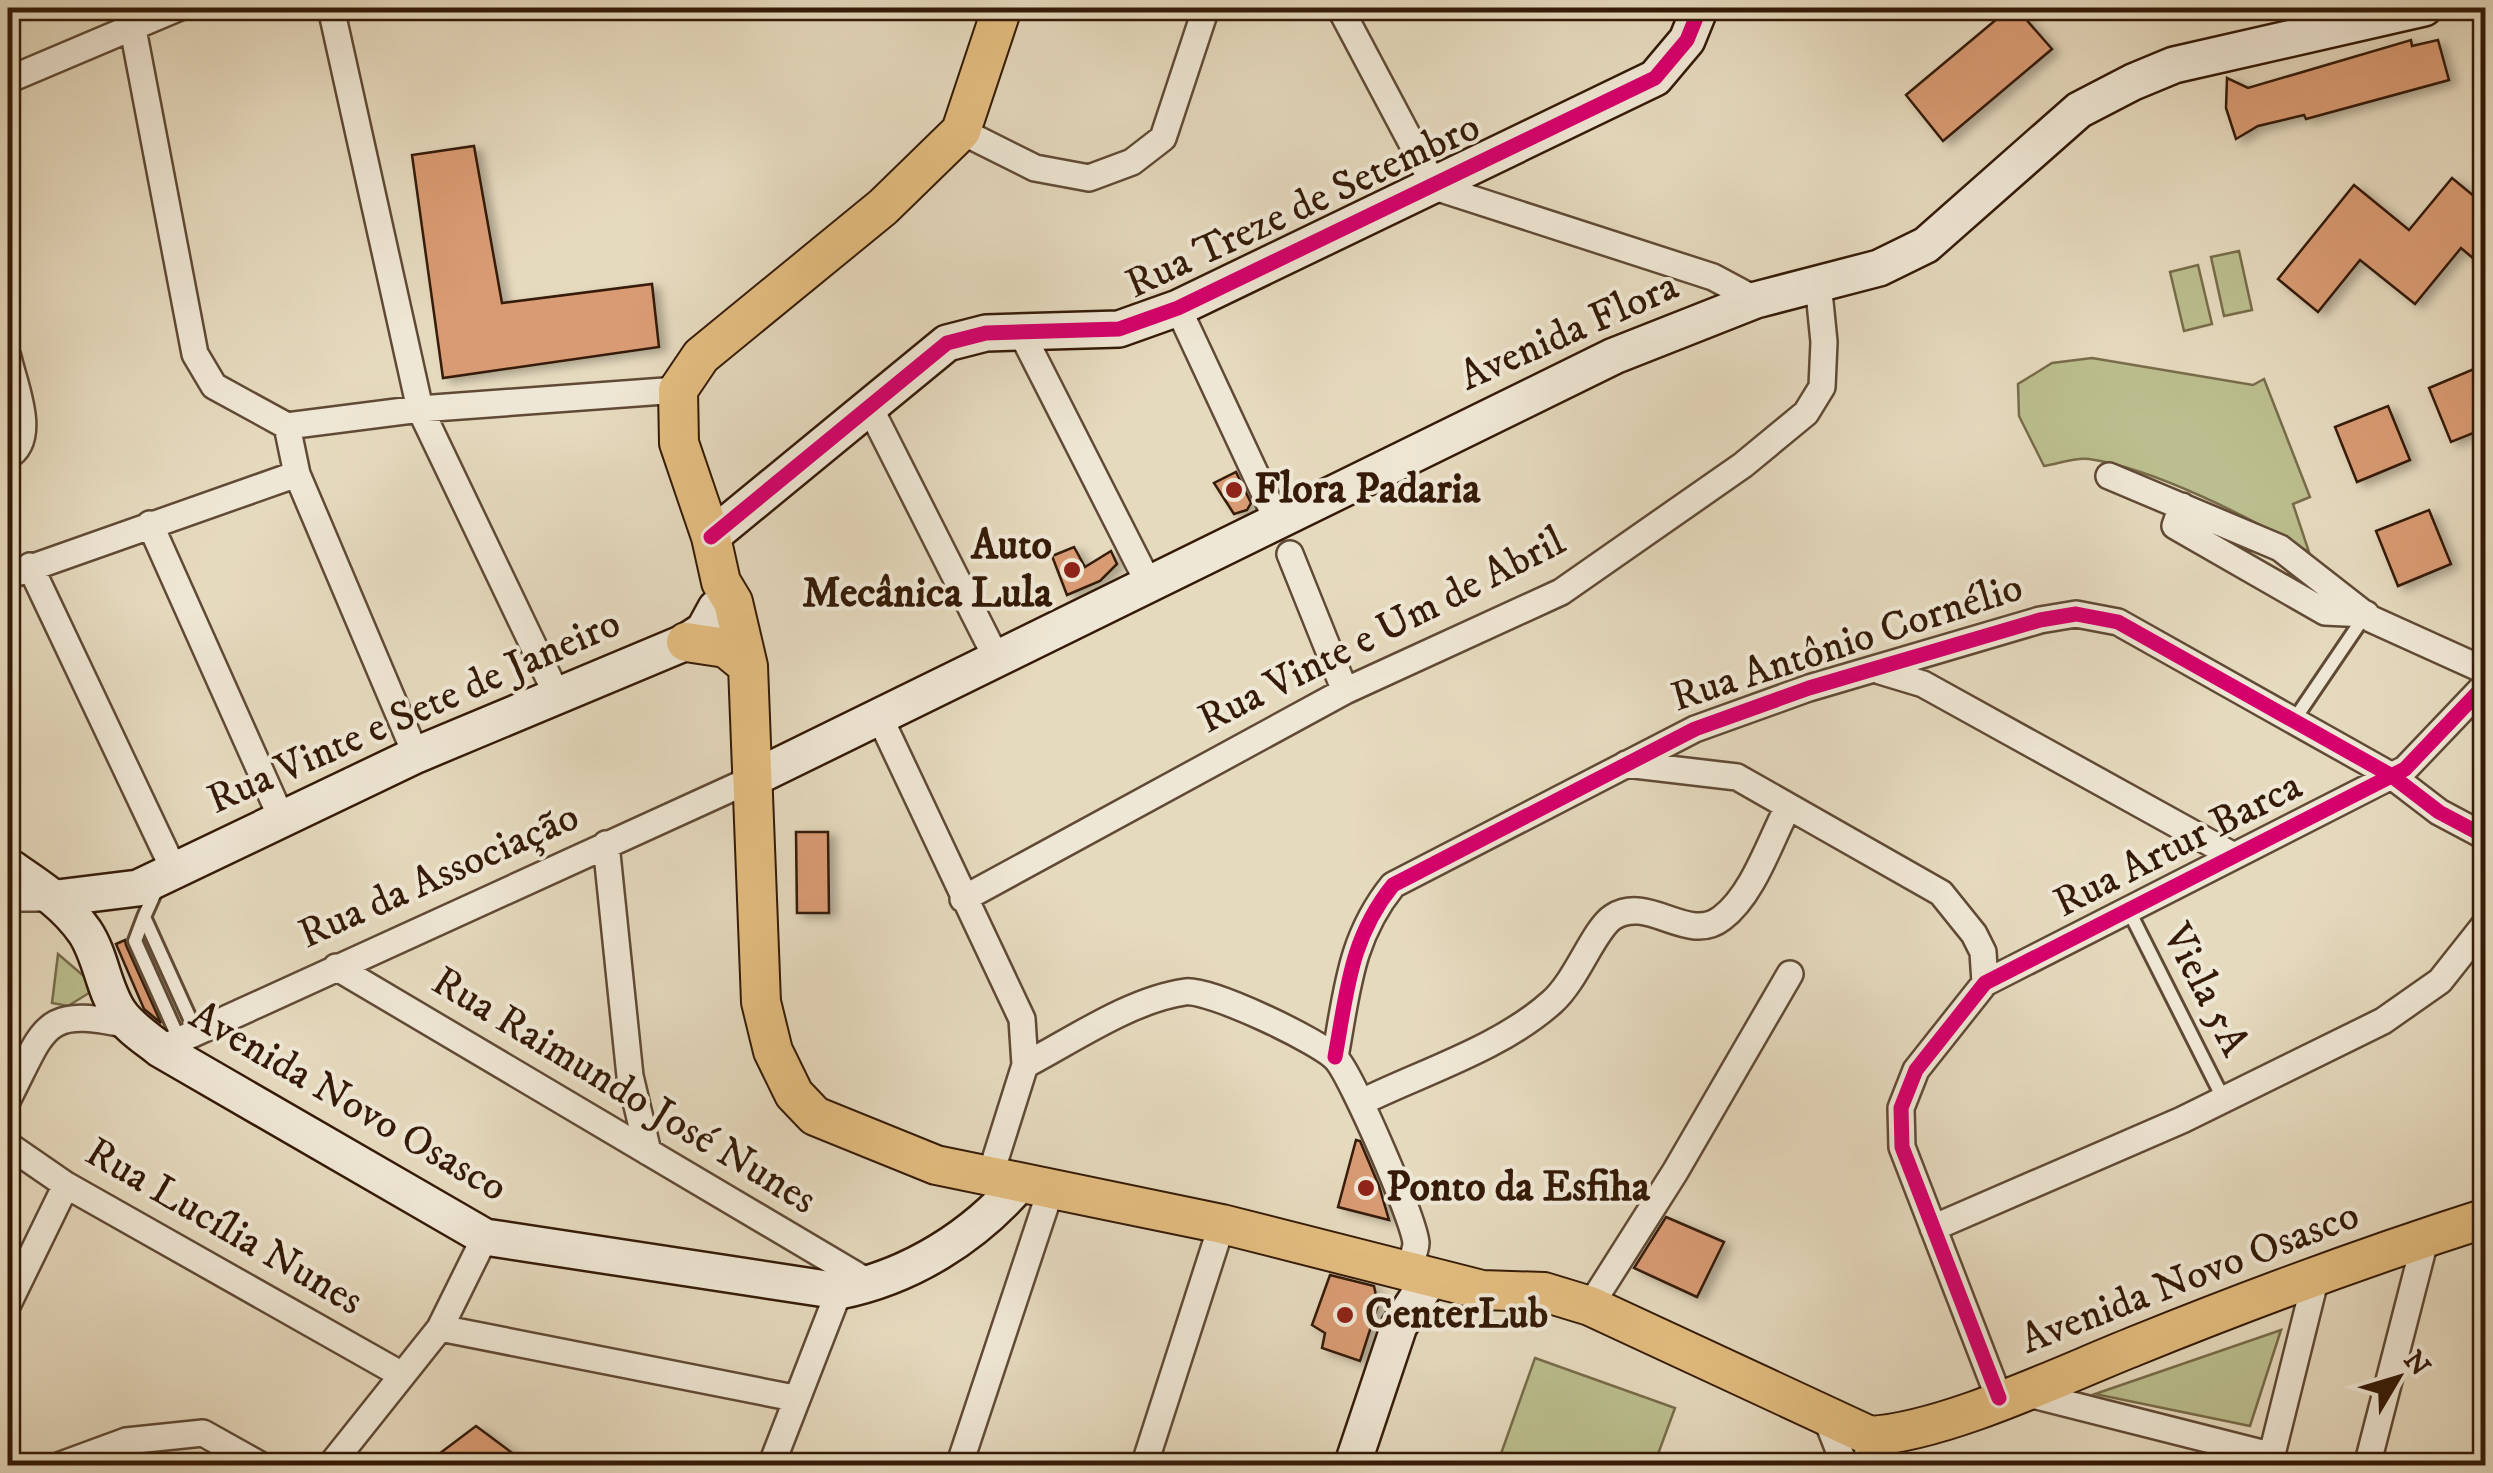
<svg xmlns="http://www.w3.org/2000/svg" width="2493" height="1473" font-family="'IM FELL DW Pica',serif">
	<style>
		.green { fill: #bbbe8e; stroke: #786c4a; stroke-width: 2.5 }
		.building { fill: #d99b73; stroke: #341a07; stroke-width: 2.5; filter: url(#shadow) }
		.lines { fill: none; stroke-linecap: round; stroke-linejoin: round }
		.lane-casing { stroke: #604a35; stroke-width: 18 }
		.street-casing { stroke: #604a35; stroke-width: 30 }
		.secondary-casing { stroke: #341a07; stroke-width: 40 }
		.primary-casing { stroke: #341a07; stroke-width: 42 }
		.lane { stroke: #efe7d5; stroke-width: 12 }
		.street { stroke: #efe7d5; stroke-width: 25 }
		.secondary { stroke: #efe7d5; stroke-width: 35 }
		.primary { stroke: #e3bd7f; stroke-width: 38 }
		.cycleway-casing { stroke: #efe7d5; stroke-width: 21 }
		.cycleway { stroke: #d6006c; stroke-width: 15 }
		.poi-dot { fill: #8f2418; stroke: #efe7d5; stroke-width: 4 }
		.labels { text-anchor: middle; dominant-baseline: central; stroke-width: 8; stroke-linejoin: round; paint-order: stroke }
		.street-label { font-size: 42px; fill: #341a07; stroke: #efe7d5 }
		.poi-label { font-size: 42px; font-weight: bold; fill: #341a07; stroke: #efe7d5; text-anchor: start }
	</style>
	<defs>
		<filter id="shadow"><feDropShadow dx="7" dy="4" stdDeviation="5" flood-color="#0004"/></filter>
	</defs>
	<rect width="100%" height="100%" fill="#e6dabe"/>
	<filter id="stains"><feTurbulence type="fractalNoise" baseFrequency=".002" numOctaves="4"/><feColorMatrix values="0 0 0 0 .2 0 0 0 0 .09 0 0 0 0 .02 0 0 0 .5 -.17"/></filter>
	<radialGradient id="worn" r=".72"><stop offset=".6" stop-color="#630" stop-opacity="0"/><stop offset="1" stop-color="#630" stop-opacity=".3"/></radialGradient>
	<path class="green" d="M 2239,251 L 2252,310 L 2224,316 L 2211,257 Z
		M 2198,265 L 2212,324 L 2184,331 L 2170,272 Z
		M 2092,358 L 2253,385 L 2264,379 L 2310,497 L 2293,504 L 2309,552 C 2250,518 2156,469 2089,459 C 2075,457 2058,464 2044,466 L 2019,416 L 2018,384 L 2052,363 Z
		M 58,954 L 86,978 L 89,993 L 68,1006 L 52,1003 Z
		M 2281,1330 L 2250,1426 L 2095,1394 Z
		M 1535,1358 L 1675,1408 L 1654,1465 L 1497,1465 Z"/>
	<path class="building" d="M 2010,8 L 2016,8 L 2052,49 L 1943,141 L 1906,95 Z
		M 2411,40 L 2412,46 L 2438,40 L 2449,80 L 2306,119 L 2304,115 L 2258,126 L 2236,139 L 2226,108 L 2227,78 L 2248,88 Z
		M 474,146 L 502,303 L 652,284 L 659,347 L 443,378 L 412,155 Z
		M 2452,178 L 2486,206 L 2486,269 L 2461,248 L 2415,304 L 2360,260 L 2318,312 L 2278,279 L 2354,185 L 2409,230 Z
		M 2481,366 L 2486,428 L 2451,442 L 2429,388 Z
		M 2388,406 L 2410,460 L 2357,482 L 2335,427 Z
		M 1236,472 L 1251,503 L 1247,510 L 1234,514 L 1214,483 Z
		M 2429,510 L 2451,564 L 2398,586 L 2376,531 Z
		M 1074,547 L 1085,567 L 1111,551 L 1117,564 L 1100,581 L 1067,595 L 1052,556 Z
		M 796,832 L 828,832 L 829,913 L 797,913 Z
		M 125,940 L 126,945 L 161,1023 L 144,1009 L 116,944 Z
		M 1356,1140 L 1360,1141 L 1379,1186 L 1389,1220 L 1338,1207 Z
		M 1666,1217 L 1724,1242 L 1697,1297 L 1634,1268 Z
		M 1330,1275 L 1374,1286 L 1378,1305 L 1360,1361 L 1322,1348 L 1325,1333 L 1312,1325 Z
		M 476,1426 L 515,1455 L 503,1466 L 423,1466 Z"/>
	<g class="lines">
		<defs>
			<path id="lane" d="M 2294,720 L 2366,614
				M 157,888 L 144,917 L 196,1032
				M 2128,909 L 2224,1100
				M 144,917 L 135,941 L 179,1039"/>
			<path id="street" d="M 129,8 L 195,354 L 214,386 L 287,426 L 420,409 L 678,390
				M 331,8 L 420,409 L 556,693
				M 1340,8 L 1435,187 L 1713,277 L 1756,300
				M 8,80 L 178,8
				M 961,131 L 1035,168 L 1089,178 L 1132,162 L 1163,138 L 1206,8
				M 1178,308 L 1277,520
				M 1022,334 L 1148,582
				M 8,357 C 14,385 38,438 8,456
				M 870,408 L 998,661
				M 287,426 L 297,474 L 416,755
				M 2109,476 L 2280,548 L 2371,619 L 2486,671
				M 2182,506 L 2175,526 L 2325,612 L 2366,614
				M 150,524 L 281,817
				M 1290,554 L 1345,691
				M 30,566 L 174,870
				M 8,576 L 297,474
				M 1880,671 L 1923,684 L 2232,855
				M 880,718 L 1022,1019 L 1025,1065 L 990,1176
				M 1626,764 L 1737,777 L 1941,893 L 1974,934 L 1983,952 L 1985,983
				M 606,844 L 630,1076 L 648,1152
				M 8,898 L 57,898
				M 963,899 L 1345,691 L 1561,592 L 1743,465 L 1806,413 L 1822,387 L 1824,342 L 1818,282
				M 336,967 L 873,1285
				M 160,1049 L 752,779
				M 1335,1057 C 1347,992 1350,938 1393,885 L 1695,729 L 1809,688 L 2040,620 L 2076,614 L 2118,622 L 2392,776 L 2439,812 L 2486,837
				M 1025,1065 C 1073,1040 1130,1000 1185,992 C 1208,988 1322,1042 1337,1060 C 1353,1079 1414,1219 1416,1243 C 1416,1251 1410,1264 1407,1272
				M 8,1099 C 46,1026 42,1005 131,1026
				M 1362,1102 C 1423,1072 1501,1048 1552,1002 C 1577,980 1594,929 1613,917 C 1649,894 1688,945 1722,918 C 1753,895 1770,841 1788,807
				M 8,1145 L 66,1185 L 402,1375
				M 1933,1228 L 2182,1120 L 2383,1021 L 2440,981 L 2486,923
				M 8,1304 L 66,1185
				M 1590,1306 L 1675,1172 L 1790,974
				M 440,1328 L 794,1398
				M 2021,1392 L 2270,1455
				M 1999,1398 L 1902,1147 L 1901,1108 L 1916,1070 L 1985,983 L 2405,769 L 2486,684
				M 1825,1415 L 1845,1466
				M 58,1466 L 126,1441 L 203,1433 L 262,1466
				M 330,1466 L 440,1328 L 485,1237
				M 771,1466 L 839,1291
				M 959,1466 L 1051,1189
				M 1144,1466 L 1222,1224
				M 1866,1466 L 1870,1436
				M 2269,1466 L 2317,1273
				M 2367,1466 L 2426,1237"/>
			<path id="secondary" d="M 711,537 L 947,343 L 986,333 L 1119,329 L 1178,308 L 1655,78 L 1687,40 L 1700,8
				M 752,779 L 1614,356 L 1756,300 L 1879,268 L 1926,245 L 2079,110 L 2133,82 L 2174,65 L 2424,8
				M 8,866 C 37,886 64,902 85,932 C 101,956 103,988 119,1012 C 129,1027 145,1037 160,1049 L 485,1237 L 839,1291 C 910,1277 974,1237 1021,1182
				M 57,898 L 138,888 L 416,755 L 686,642 L 704,630 L 716,608
				M 1352,1466 L 1399,1326 L 1431,1277"/>
			<path id="primary" d="M 1002,8 L 961,131 L 883,207 L 701,356 L 678,390 L 679,443 L 711,537 L 721,582 L 733,602 L 748,666 L 761,1002 L 773,1051 L 794,1094 L 815,1116 L 936,1165 L 1222,1224 L 1482,1290 L 1544,1292 L 1590,1306 L 1870,1436 C 1947,1431 2062,1375 2135,1346 C 2251,1299 2367,1256 2486,1218
				M 686,642 L 726,648 L 748,666"/>
		</defs>
		<use href="#lane" class="lane-casing"/>
		<use href="#street" class="street-casing"/>
		<use href="#secondary" class="secondary-casing"/>
		<use href="#primary" class="primary-casing"/>
		<use href="#lane" class="lane"/>
		<use href="#street" class="street"/>
		<use href="#secondary" class="secondary"/>
		<use href="#primary" class="primary"/>
		<defs>
			<path id="cycleway" d="M 711,537 L 947,343 L 986,333 L 1119,329 L 1178,308 L 1655,78 L 1687,40 L 1700,8
				M 1335,1057 C 1347,992 1350,938 1393,885 L 1695,729 L 1809,688 L 2040,620 L 2076,614 L 2118,622 L 2392,776 L 2439,812 L 2486,837
				M 1999,1398 L 1902,1147 L 1901,1108 L 1916,1070 L 1985,983 L 2405,769 L 2486,684"/>
		</defs>
		<use href="#cycleway" class="cycleway-casing"/>
		<use href="#cycleway" class="cycleway"/>
	</g>
	<g class="poi-dot">
		<circle cx="1234" cy="490" r="10"/>
		<circle cx="1072" cy="570" r="10"/>
		<circle cx="1366" cy="1188" r="10"/>
		<circle cx="1345" cy="1315" r="10"/>
	</g>
	<g class="labels">
		<g class="street-label">
			<text transform="translate(1303 206) rotate(-25)">Rua Treze de Setembro</text>
			<text transform="translate(1569 332) rotate(-24)">Avenida Flora</text>
			<text transform="translate(1382 631) rotate(-27)">Rua Vinte e Um de Abril</text>
			<text transform="translate(1847 643) rotate(-18)">Rua Antônio Cornélio</text>
			<text transform="translate(414 712) rotate(-24)">Rua Vinte e Sete de Janeiro</text>
			<text transform="translate(2178 845) rotate(-27)">Rua Artur Barca</text>
			<text transform="translate(439 876) rotate(-24)">Rua da Associação</text>
			<text transform="translate(2205 990) rotate(63)">Viela 5A</text>
			<text transform="translate(624 1091) rotate(31)">Rua Raimundo José Nunes</text>
			<text transform="translate(348 1102) rotate(30)">Avenida Novo Osasco</text>
			<text transform="translate(224 1227) rotate(30)">Rua Lucília Nunes</text>
			<text transform="translate(2190 1278) rotate(-21)">Avenida Novo Osasco</text>
		</g>
		<g class="poi-label">
			<text x="1254" y="490">Flora Padaria</text>
			<text x="1052" y="546" text-anchor="end">Auto<tspan x="1052" dy="48">Mecânica Lula</tspan></text>
			<text x="1386" y="1188">Ponto da Esfiha</text>
			<text x="1365" y="1315">CenterLub</text>
		</g>
	</g>
	<rect width="2493" height="1473" fill="none" stroke="#e6dabe" stroke-width="40"/>
	<rect x="10" y="10" width="2473" height="1453" fill="none" stroke="#341a07" stroke-width="5"/>
	<rect x="20" y="20" width="2453" height="1433" fill="none" stroke="#341a07" stroke-width="2.5"/>
	<g transform="translate(2398 1378) rotate(52)" stroke="#efe7d5" stroke-width="8" paint-order="stroke">
	<path d="M0-8L18 38L0 25L-18 38Z" fill="#341a07"/>
	<text y="-15" font-size="28" font-weight="bold" text-anchor="middle" fill="#341a07">N</text>
	</g>
	<rect width="100%" height="100%" filter="url(#stains)"/>
	<rect width="100%" height="100%" fill="url(#worn)"/>
</svg>
